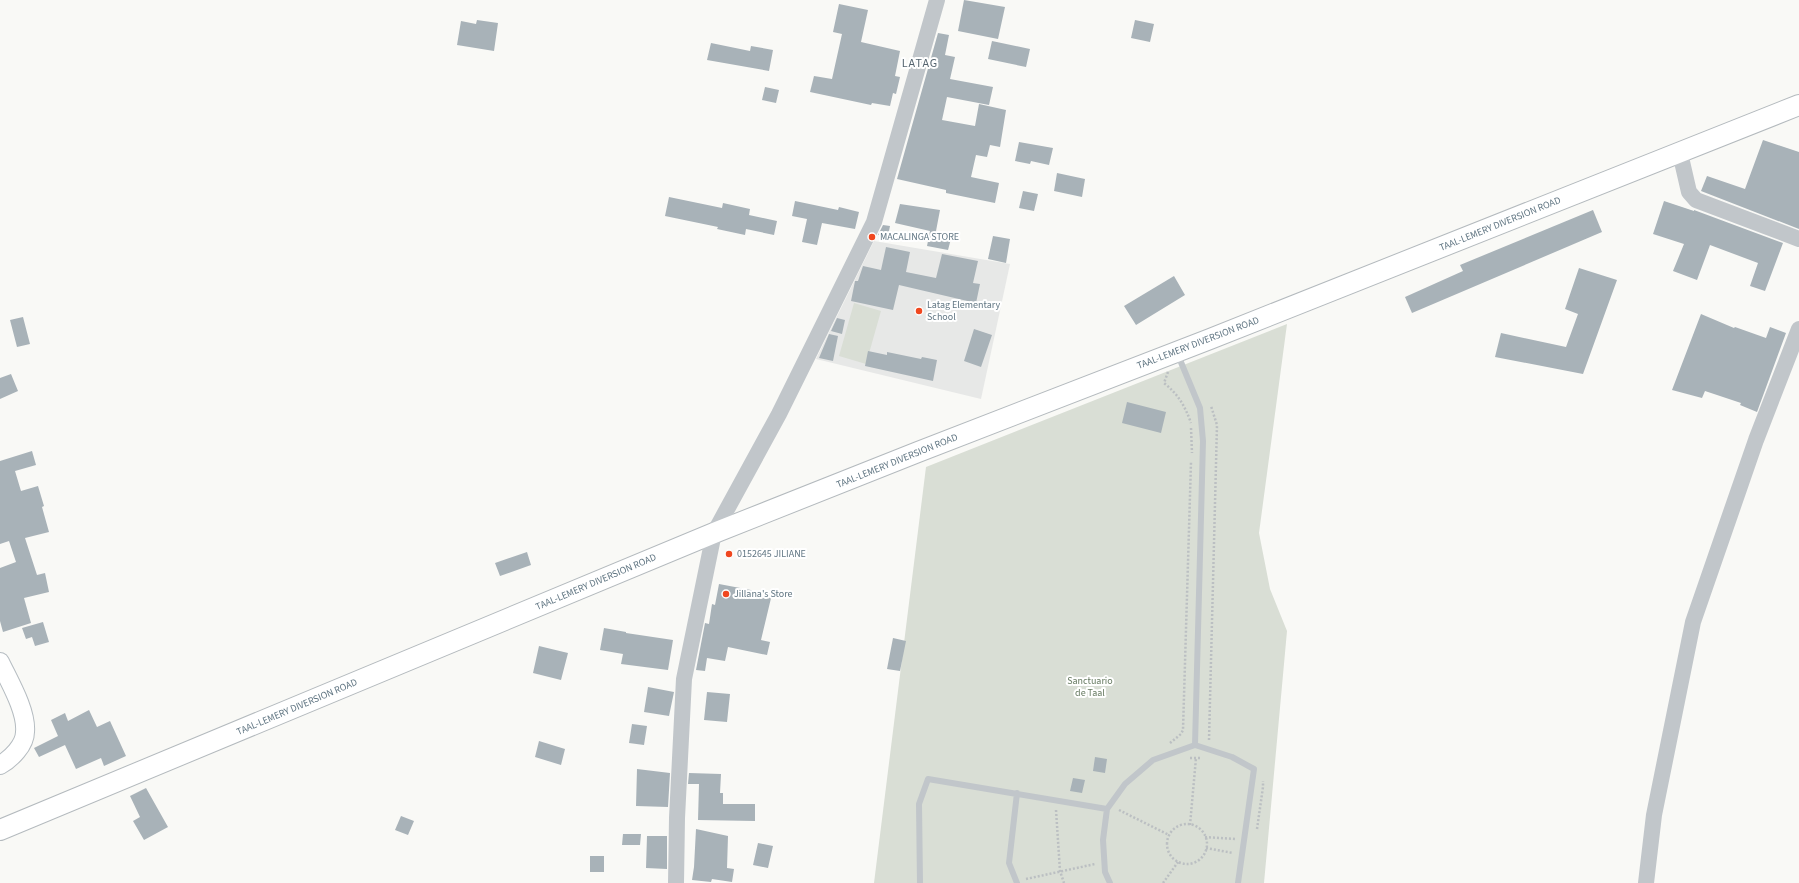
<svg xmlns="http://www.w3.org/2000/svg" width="1799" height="883" font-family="'Source Sans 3',sans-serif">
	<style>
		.built { fill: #e7e8e7 }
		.green { fill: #d9ded5 }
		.building { fill: #a8b2b8 }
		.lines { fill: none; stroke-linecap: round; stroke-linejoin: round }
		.secondary-casing { stroke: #b5bcc1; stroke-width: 20 }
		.primary-casing { stroke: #b4babe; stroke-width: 22 }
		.path { stroke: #bbbfc2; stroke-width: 2.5; stroke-dasharray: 2 2; stroke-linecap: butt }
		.service { stroke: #c1c6ca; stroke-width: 6 }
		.tertiary { stroke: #c1c6ca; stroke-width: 16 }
		.secondary { stroke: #fff; stroke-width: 18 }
		.primary { stroke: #fff; stroke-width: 20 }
		.poi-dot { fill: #f0471f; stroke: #fff; stroke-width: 1.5 }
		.labels { text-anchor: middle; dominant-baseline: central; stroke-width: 4; stroke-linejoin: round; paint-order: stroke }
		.street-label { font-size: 10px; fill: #617683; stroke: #fff }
		.poi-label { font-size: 10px; fill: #617683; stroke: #fff; text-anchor: start }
		.park-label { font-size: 10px; fill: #667a61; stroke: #fff }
		.quarter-label { font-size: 12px; letter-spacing: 1px; fill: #54636e; stroke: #fff }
	</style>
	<rect width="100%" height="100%" fill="#f9f9f6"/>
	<path class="built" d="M 874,241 L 1010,264 L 981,399 L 816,359 Z"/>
	<path class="green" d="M 854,303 L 881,311 L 866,364 L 839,356 Z
		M 1287,324 L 1259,533 L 1270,589 L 1287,631 L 1264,883 L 874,883 L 926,467 Z"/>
	<path class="building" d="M 964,0 L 1005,7 L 998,39 L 958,31 Z
		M 839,4 L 868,10 L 861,42 L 900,51 L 895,76 L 900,77 L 896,94 L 893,93 L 890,106 L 872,103 L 871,105 L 810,92 L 814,76 L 832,79 L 842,34 L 833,32 Z
		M 477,20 L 498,23 L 494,51 L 457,45 L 461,21 L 476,24 Z
		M 1135,20 L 1154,24 L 1150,42 L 1131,38 Z
		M 938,33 L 949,35 L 945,55 L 955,57 L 950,79 L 993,87 L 989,105 L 947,97 L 942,120 L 975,126 L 979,104 L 1006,110 L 1000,147 L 990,145 L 987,157 L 976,155 L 971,177 L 999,183 L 995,203 L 946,193 L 946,190 L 897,179 Z
		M 992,41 L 1030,49 L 1026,67 L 988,59 Z
		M 711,43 L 750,51 L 751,46 L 773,50 L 769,71 L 707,60 Z
		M 765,87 L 779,90 L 776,103 L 762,100 Z
		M 1763,140 L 1799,152 L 1799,229 L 1701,191 L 1707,176 L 1745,189 Z
		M 1019,142 L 1053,148 L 1049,165 L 1031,161 L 1030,164 L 1015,161 Z
		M 1057,173 L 1085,179 L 1082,197 L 1054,191 Z
		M 1023,191 L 1038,194 L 1034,211 L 1019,208 Z
		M 669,197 L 722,208 L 723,203 L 750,209 L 749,215 L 777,221 L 774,235 L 746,229 L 745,235 L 717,229 L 718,227 L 665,216 Z
		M 795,201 L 838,210 L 839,207 L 859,212 L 855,229 L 822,223 L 817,245 L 802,242 L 807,219 L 792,216 Z
		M 1664,201 L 1694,211 L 1694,210 L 1783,243 L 1765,291 L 1750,286 L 1758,263 L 1710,245 L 1697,280 L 1673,271 L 1684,244 L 1653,234 Z
		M 900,204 L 940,210 L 936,231 L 952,235 L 948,250 L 927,246 L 930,231 L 895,223 Z
		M 1593,210 L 1602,232 L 1412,313 L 1405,297 L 1463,271 L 1460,265 Z
		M 883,225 L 890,226 L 888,236 L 878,235 Z
		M 993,236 L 1010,239 L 1006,263 L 988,259 Z
		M 886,247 L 910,252 L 906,272 L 936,278 L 942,254 L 978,261 L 973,283 L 980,284 L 976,303 L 899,285 L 893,310 L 851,301 L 855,281 L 858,281 L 863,266 L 881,270 Z
		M 1579,268 L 1617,280 L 1583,374 L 1495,357 L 1501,333 L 1566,347 L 1578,314 L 1565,309 Z
		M 1174,276 L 1185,295 L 1136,325 L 1124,306 Z
		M 1701,314 L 1734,328 L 1735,327 L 1766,338 L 1770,327 L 1786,333 L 1757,412 L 1740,405 L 1741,403 L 1705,391 L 1702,398 L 1672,390 Z
		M 23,317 L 30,344 L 17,347 L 10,320 Z
		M 837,318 L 845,320 L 842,334 L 831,331 Z
		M 974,329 L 992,335 L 981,367 L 964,361 Z
		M 829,334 L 838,336 L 833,361 L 819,358 Z
		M 868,351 L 887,355 L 887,352 L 921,359 L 922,357 L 937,360 L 933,381 L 865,366 Z
		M 11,374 L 18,391 L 0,399 L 0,378 Z
		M 1127,402 L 1166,412 L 1161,433 L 1122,423 Z
		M 32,451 L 36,465 L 15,471 L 21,491 L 38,486 L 44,506 L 42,507 L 49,532 L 25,538 L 37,575 L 45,573 L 49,592 L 24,598 L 31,623 L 3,632 L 0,621 L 0,568 L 16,562 L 9,541 L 0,544 L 0,461 Z
		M 527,552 L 531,565 L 500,576 L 495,563 Z
		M 719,584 L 772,594 L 761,640 L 770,642 L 767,655 L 728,647 L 725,661 L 707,658 L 705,671 L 696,670 L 705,623 L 709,624 L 712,604 L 715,605 Z
		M 43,622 L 49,642 L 35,646 L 32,637 L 26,639 L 22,628 Z
		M 604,628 L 626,632 L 626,633 L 673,640 L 668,670 L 621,664 L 623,654 L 600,650 Z
		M 893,638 L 906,641 L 900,671 L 887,669 Z
		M 539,646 L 568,653 L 561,680 L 533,673 Z
		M 648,687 L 674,692 L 669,716 L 644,712 Z
		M 707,692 L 730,694 L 727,722 L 704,720 Z
		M 89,710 L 97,727 L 110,721 L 126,756 L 104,766 L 101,758 L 76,769 L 65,745 L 39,757 L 34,748 L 58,736 L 51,720 L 65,713 L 68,721 Z
		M 632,724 L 647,726 L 644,745 L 629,743 Z
		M 539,741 L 565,749 L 561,765 L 535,757 Z
		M 1095,757 L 1107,759 L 1105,773 L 1093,771 Z
		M 637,769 L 670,773 L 668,807 L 636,806 Z
		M 689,773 L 721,774 L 720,793 L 723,793 L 723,804 L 755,804 L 755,821 L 698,820 L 699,784 L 688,784 Z
		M 1073,778 L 1085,780 L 1082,793 L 1070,791 Z
		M 146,788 L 168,827 L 144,840 L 133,821 L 140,817 L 130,796 Z
		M 401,816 L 414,821 L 408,835 L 395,830 Z
		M 696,829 L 728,836 L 727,868 L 734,869 L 732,882 L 712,879 L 711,882 L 692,880 L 694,867 Z
		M 623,834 L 641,834 L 640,845 L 622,845 Z
		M 647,836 L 667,836 L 667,869 L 646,868 Z
		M 758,843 L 773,846 L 768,868 L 753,865 Z
		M 590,856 L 604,856 L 604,872 L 590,872 Z"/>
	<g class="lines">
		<defs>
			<path id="secondary" d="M 0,662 C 9,681 27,711 25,732 C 25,745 11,759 0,765"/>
			<path id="primary" d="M 0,830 L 714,533 L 918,452 L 1210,339 L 1799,105"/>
		</defs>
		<use href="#secondary" class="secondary-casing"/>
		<use href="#primary" class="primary-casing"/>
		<path class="path" d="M 1168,372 L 1164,383 C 1178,394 1185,406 1191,423
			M 1191,428 L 1192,453
			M 1209,740 L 1217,425 L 1211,406
			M 1170,743 L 1181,734 L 1183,730 L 1191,462
			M 1190,758 L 1201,758
			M 1056,810 L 1060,871 L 1064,883
			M 1119,810 L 1169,835
			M1167 844a20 20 0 1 1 40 0a20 20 0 1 1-40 0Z
			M 1190,825 L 1196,758
			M 1257,829 L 1263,787 L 1263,781
			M 1205,837 L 1235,839
			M 1206,848 L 1233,853
			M 1026,879 L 1095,864
			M 1163,883 L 1178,862"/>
		<path class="service" d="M 1178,355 L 1200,408 L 1203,441 L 1195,745
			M 920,883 L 919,804 L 928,779 L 1107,809
			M 1017,883 L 1009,863 L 1017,793
			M 1110,883 L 1105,872 L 1103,840 L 1107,809 L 1125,784 L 1153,760 L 1195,745 L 1232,757 L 1254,769 L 1238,883"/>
		<path class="tertiary" d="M 1680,153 L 1689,192 L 1696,200 L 1799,239
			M 676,883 L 677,818 L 684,679 L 714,533 L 779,414 L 874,222 L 937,0
			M 1646,883 L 1654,815 L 1693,622 L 1756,440 L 1799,329"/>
		<use href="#secondary" class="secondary"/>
		<use href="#primary" class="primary"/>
	</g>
	<g class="poi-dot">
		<circle cx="872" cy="237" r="4"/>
		<circle cx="919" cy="311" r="4"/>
		<circle cx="729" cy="554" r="4"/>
		<circle cx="726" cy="594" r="4"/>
	</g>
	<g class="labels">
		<g class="street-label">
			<text transform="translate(1500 224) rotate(-22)">TAAL-LEMERY DIVERSION ROAD</text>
			<text transform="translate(1198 343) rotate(-21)">TAAL-LEMERY DIVERSION ROAD</text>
			<text transform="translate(897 461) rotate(-22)">TAAL-LEMERY DIVERSION ROAD</text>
			<text transform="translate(596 582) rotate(-23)">TAAL-LEMERY DIVERSION ROAD</text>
			<text transform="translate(297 707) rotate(-23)">TAAL-LEMERY DIVERSION ROAD</text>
		</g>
		<g class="poi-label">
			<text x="880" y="237">MACALINGA STORE</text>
			<text x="927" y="305">Latag Elementary<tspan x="927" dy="12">School</tspan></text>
			<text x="737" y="554">0152645 JILIANE</text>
			<text x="734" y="594">Jillana's Store</text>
		</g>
		<g class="park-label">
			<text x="1090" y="681">Sanctuario<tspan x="1090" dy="12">de Taal</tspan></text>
		</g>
		<g class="quarter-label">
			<text x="920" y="63">LATAG</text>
		</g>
	</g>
</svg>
